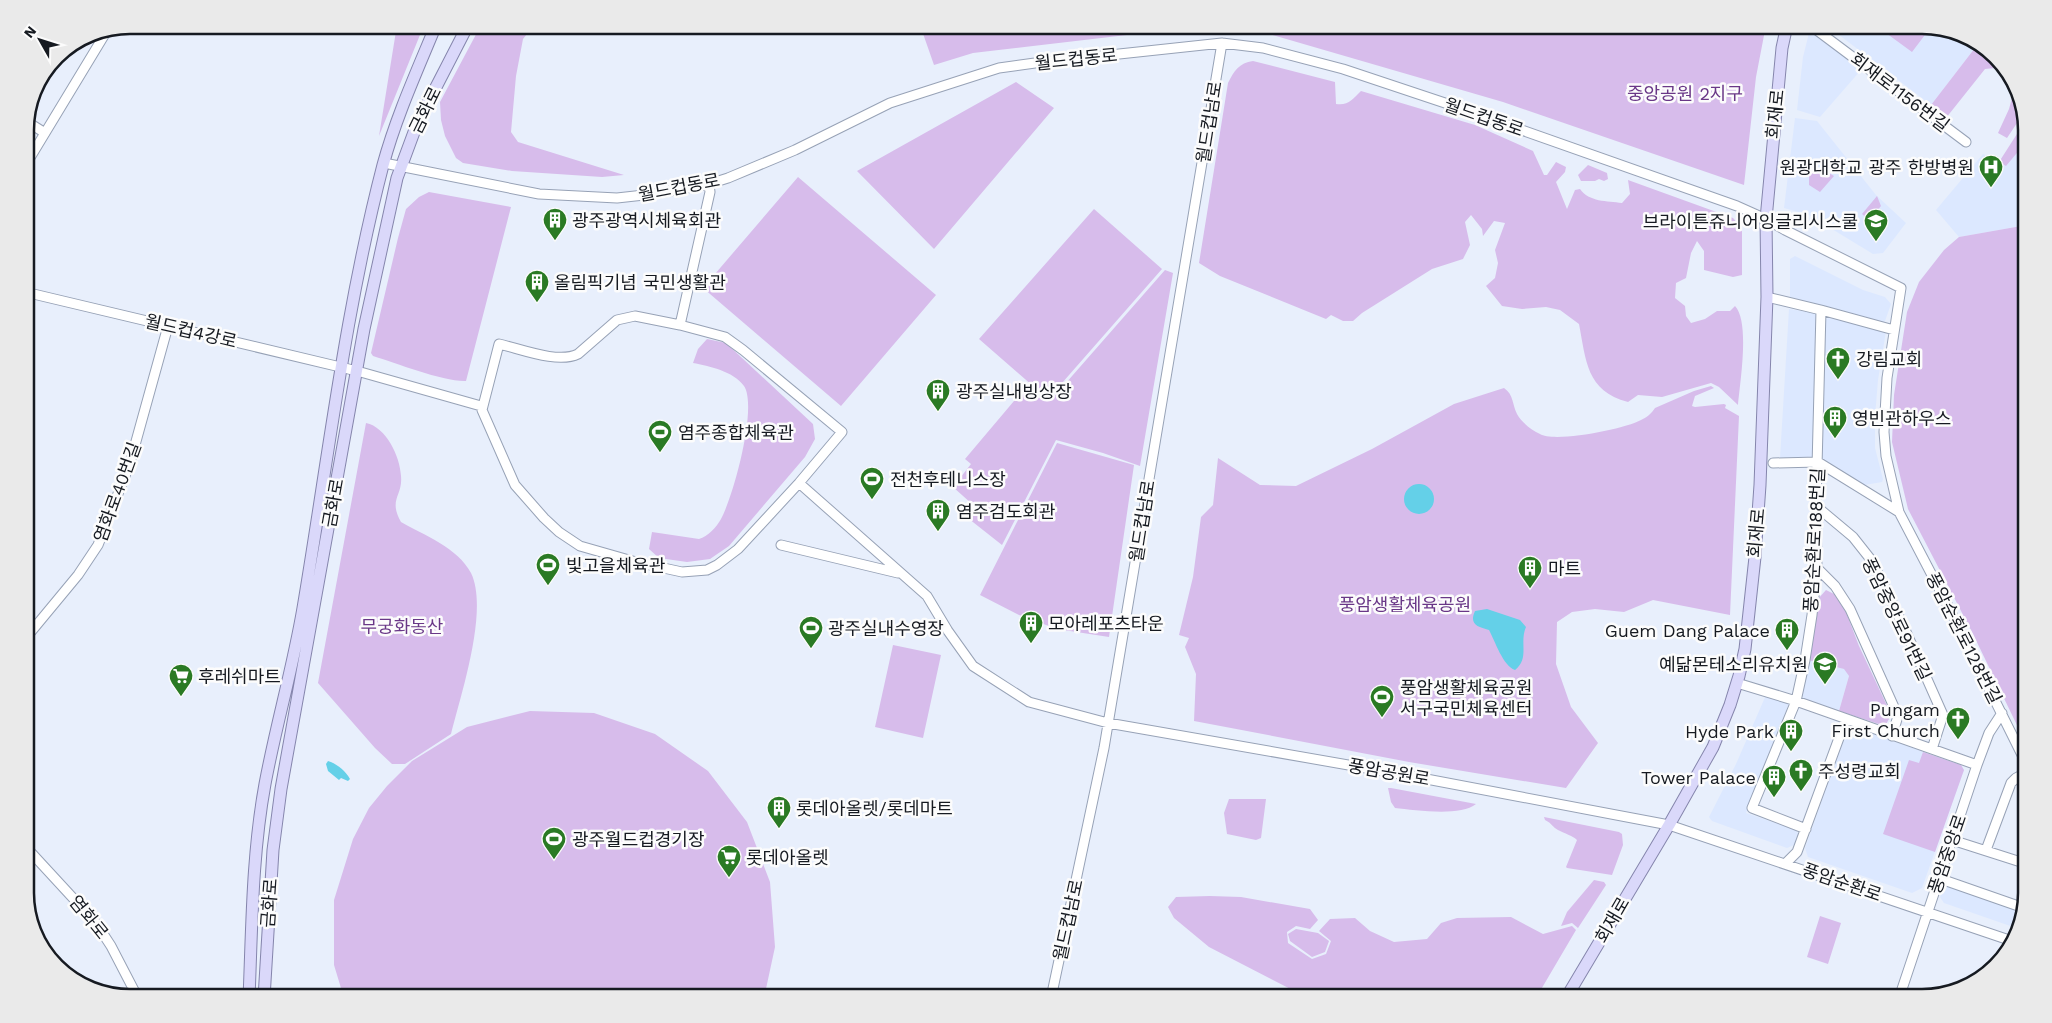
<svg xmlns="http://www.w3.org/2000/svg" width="2052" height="1023" font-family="'Work Sans','Noto Sans KR',sans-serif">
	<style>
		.built { fill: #dce8ff }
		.green { fill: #d7bceb }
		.water { fill: #64d0e8 }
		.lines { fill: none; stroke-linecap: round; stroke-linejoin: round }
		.minor-casing { stroke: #97a2b6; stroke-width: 11 }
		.major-casing { stroke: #8585ac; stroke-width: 13 }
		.minor { stroke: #fff; stroke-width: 9 }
		.major { stroke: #dad8fa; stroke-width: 11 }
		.labels { text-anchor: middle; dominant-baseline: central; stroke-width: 5; stroke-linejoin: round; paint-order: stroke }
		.street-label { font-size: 18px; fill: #161a21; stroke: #fcfcfc }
		.park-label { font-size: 18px; fill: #693787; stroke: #fcfcfc }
		.poi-label { font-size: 18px; fill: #161a21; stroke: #fcfcfc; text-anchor: start }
		.rim { fill: none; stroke: #161a21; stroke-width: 2.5 }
	</style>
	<rect width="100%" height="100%" fill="#e8effc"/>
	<path class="built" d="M 1826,25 L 1923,25 L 1969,36 L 1978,44 L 1931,105 Z
		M 1809,33 L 1814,33 L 1861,70 L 1820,117 L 1797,110 L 1803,57 Z
		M 1795,118 L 1817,121 L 1876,195 L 1906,223 L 1883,253 L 1873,254 L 1809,215 L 1784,208 Z
		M 2027,141 L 2027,225 L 1959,237 L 1936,210 L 1983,154 L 2006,165 Z
		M 1795,256 L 1863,290 L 1885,297 L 1891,304 L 1885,321 L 1881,323 L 1790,297 L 1790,259 Z
		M 1789,309 L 1817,313 L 1813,459 L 1780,458 Z
		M 1829,318 L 1886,331 L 1878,380 L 1875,417 L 1875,448 L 1883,479 L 1882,482 L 1864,485 L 1822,459 L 1820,455 L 1826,319 Z
		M 1808,660 L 1845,669 L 1849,676 L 1839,711 L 1804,699 L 1801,694 Z
		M 1766,695 L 1789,703 L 1746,813 L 1796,830 L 1799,835 L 1796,844 L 1787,848 L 1712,821 L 1709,817 L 1736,764 Z
		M 1853,727 L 1961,765 L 1964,770 L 1922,888 L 1912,893 L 1808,857 L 1805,848 L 1847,730 Z
		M 1948,886 L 2023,912 L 2019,929 L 1944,903 L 1940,897 L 1944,888 Z"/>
	<path class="green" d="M 397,25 L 424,25 L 379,136 Z
		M 481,25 L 534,25 L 523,39 L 516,76 L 511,132 L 518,142 L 624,175 L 602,177 L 512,171 L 463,163 L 456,158 L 445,136 L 441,120 L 440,102 Z
		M 920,25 L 1212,25 L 973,53 L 934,65 Z
		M 1238,25 L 1766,25 L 1756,77 L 1744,185 L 1503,102 Z
		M 1875,25 L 1923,25 L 1931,27 L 1912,52 Z
		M 1978,44 L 2001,64 L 1995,68 L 1985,69 L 1946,118 L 1931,105 Z
		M 1253,61 L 1335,82 L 1336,104 C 1348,106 1353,99 1361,91 L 1475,125 L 1533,151 L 1544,175 L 1547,175 L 1556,162 L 1566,167 L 1565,172 L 1556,182 L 1567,209 L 1575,190 L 1580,189 C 1589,202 1607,201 1622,203 L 1630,194 L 1628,180 L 1733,218 L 1742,228 L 1742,275 L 1733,277 L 1704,270 L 1704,251 L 1697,241 L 1691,253 L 1686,278 L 1676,283 L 1675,298 L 1685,306 L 1686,316 L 1691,323 L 1705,319 L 1717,311 L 1730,311 L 1735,306 C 1750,322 1740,382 1738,405 L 1719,387 L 1711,383 L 1662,397 L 1638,395 L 1628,402 C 1586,391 1586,360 1579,324 L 1560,310 L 1546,307 L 1522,309 L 1502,306 L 1486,286 L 1495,278 L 1498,263 L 1495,250 L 1505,223 L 1494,221 L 1483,236 L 1482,229 L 1471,215 L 1465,222 L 1470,245 L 1463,259 L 1432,269 L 1362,313 L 1353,321 L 1343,321 L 1331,315 L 1326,319 L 1220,276 L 1199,263 L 1228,83 C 1234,71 1239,63 1253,61 Z
		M 1016,82 L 1054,108 L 934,249 L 857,171 Z
		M 2015,87 L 2027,123 L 2027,141 L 2006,166 L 1999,162 L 2024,123 L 2019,120 L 2007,138 L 1998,133 L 2009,109 Z
		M 1588,165 L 1607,173 L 1608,179 L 1604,181 L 1599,179 L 1595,181 L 1581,181 L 1578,175 Z
		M 1809,173 L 1829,173 L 1834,176 L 1820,192 L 1809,185 Z
		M 798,177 L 936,295 L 841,406 L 703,288 Z
		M 429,192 L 511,207 L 466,381 C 444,382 396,363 373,356 L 371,353 L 398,238 L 406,209 L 419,197 Z
		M 1877,196 L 1881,206 L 1869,220 L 1862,214 Z
		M 1094,209 L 1162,269 L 1048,399 L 979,339 Z
		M 2027,225 L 2027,746 L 1973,634 L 1908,509 L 1892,442 L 1894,395 L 1907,312 L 1919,282 L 1944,250 L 1959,237 Z
		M 1165,270 L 1173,273 L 1140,466 L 1103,453 L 1056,440 L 1002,545 L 964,515 L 972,504 L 953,487 L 971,464 L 965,459 L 1020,394 L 1051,400 Z
		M 707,339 L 726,343 L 813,424 L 815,439 L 805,457 L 729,546 L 710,559 L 687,562 L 659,558 L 649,549 L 652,532 L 699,539 C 708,536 716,528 721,519 C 733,497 758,407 744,386 C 733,371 709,366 693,363 L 698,349 Z
		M 1711,386 L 1714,388 L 1695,396 L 1692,406 L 1695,407 L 1724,404 L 1726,405 L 1725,408 L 1739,416 L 1730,615 L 1653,600 L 1624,612 L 1595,609 L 1572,612 L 1557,622 L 1556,664 L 1571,707 L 1598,743 L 1566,788 L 1409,762 L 1194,721 L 1196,674 L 1185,647 L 1189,638 L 1179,635 L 1193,577 L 1201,517 L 1213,505 L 1218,458 L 1260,485 L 1296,486 L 1372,449 L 1454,404 L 1504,388 C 1514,395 1512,404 1517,414 C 1522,423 1532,430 1540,434 C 1554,443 1625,429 1641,420 C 1646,418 1652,413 1655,408 L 1694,391 Z
		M 366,423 C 386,427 400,456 401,476 C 403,496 388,499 401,522 C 424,535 458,548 471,573 C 489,610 461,694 451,734 L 405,764 L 392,764 L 375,748 L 318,683 Z
		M 1057,443 L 1134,465 L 1109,637 L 1057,629 L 1019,615 L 980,595 Z
		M 1826,590 L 1834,594 L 1846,612 L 1859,646 L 1890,712 L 1889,719 L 1885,726 L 1839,711 L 1849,676 L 1844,669 L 1808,660 L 1818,599 Z
		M 893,645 L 941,655 L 923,738 L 875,727 Z
		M 530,711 L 594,713 L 655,734 L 708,771 L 747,822 L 770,882 L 775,947 L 764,998 L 344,998 L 334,965 L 334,900 L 353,839 L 369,808 L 387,786 L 412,761 L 467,727 Z
		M 1923,752 L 1961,765 L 1964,770 L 1935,852 L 1883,834 L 1909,760 L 1919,763 Z
		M 1388,788 L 1391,788 L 1476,804 C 1460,817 1415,810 1395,808 L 1391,802 Z
		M 1229,799 L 1266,799 L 1261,838 L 1256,840 L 1227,834 L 1224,813 Z
		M 1544,817 L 1619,832 L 1622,834 L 1623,845 L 1612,875 L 1567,868 L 1566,867 L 1577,840 C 1572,835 1565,834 1558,830 C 1552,827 1553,824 1545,820 Z
		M 1594,880 L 1604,882 L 1606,885 L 1578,928 L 1572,923 L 1561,926 L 1567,912 Z
		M 1210,896 L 1241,897 L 1310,909 L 1318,920 L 1310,929 L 1296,926 L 1287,932 L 1288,943 L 1312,959 L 1326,954 L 1331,941 L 1319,931 L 1330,919 L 1355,918 L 1370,931 L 1394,942 L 1427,939 L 1441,923 L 1457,918 L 1511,917 L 1543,934 L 1572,926 L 1576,930 L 1536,998 L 1476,998 L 1462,991 L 1428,988 L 1398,998 L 1308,998 L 1209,947 L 1174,918 L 1168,907 L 1176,897 Z
		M 1820,916 L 1841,923 L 1828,964 L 1807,957 Z
		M 1296,929 L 1318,933 L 1329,941 L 1325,952 L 1312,957 L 1290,941 L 1288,934 Z"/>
	<path class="water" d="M1404 499a15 15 0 1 1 30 0a15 15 0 1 1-30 0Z
		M 1487,609 L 1520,620 L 1526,627 C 1519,643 1530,658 1515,670 C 1503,666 1495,641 1489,630 C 1477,627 1469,624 1475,611 Z
		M 328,761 C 337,764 345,770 350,779 L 348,781 L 341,778 L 339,780 L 328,771 L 326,764 Z"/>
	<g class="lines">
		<defs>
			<path id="minor" d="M 1810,25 L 1966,142
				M 26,121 L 45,133
				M 384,163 L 539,194 L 617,198 L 653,194 L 709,184 L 728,178 L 795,150 L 890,103 L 999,68 L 1035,63 L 1222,43 L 1263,48 L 1343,69 L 1445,103 L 1737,206 L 1766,219 L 1785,230 L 1901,288 L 1887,378 L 1884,432 L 1886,456 L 1899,512 L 1947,604 L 2027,765
				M 25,166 L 108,29
				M 25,292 L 357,371 L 481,406
				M 1767,297 L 1821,310
				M 635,316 L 680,325 L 725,337 L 743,350 L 842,432 L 799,483 L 738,549 L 717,565 L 707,570 L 682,572 L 636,562 L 580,546 L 559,532 L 544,518 L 515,485 L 482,410 L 499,344 C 521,349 558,364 578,354 L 617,320 Z
				M 680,325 L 710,192 L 709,184
				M 1818,462 L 1899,512
				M 1773,463 L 1818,462
				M 799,483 L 927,596 L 948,631 L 973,666 L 1029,702 L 1108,723 L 1400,774 L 1669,825 L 2015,942
				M 1816,506 L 1853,537 L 1872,561 L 1903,625 L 1943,715 L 1932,749
				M 781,545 L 898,573
				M 1817,568 L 1835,586 L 1850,609 L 1898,716 L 1892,736
				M 25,639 L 78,575 L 98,545 L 130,463 L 168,326
				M 1737,683 L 1796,701 L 1977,765
				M 1806,829 L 1752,808 L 1796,701 L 1805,660 L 1812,615 L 1817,568 L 1816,506 L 1821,310 L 1894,330
				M 1952,840 L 2027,864
				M 25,846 L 96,923 L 111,946 L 138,998
				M 1986,850 L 2011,783 L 2016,778 L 2027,772
				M 1786,863 L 1797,852 L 1846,719
				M 1938,878 L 2024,908
				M 1051,998 L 1104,748 L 1222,43
				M 1899,998 L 1977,765 L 1989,733 L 2002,713"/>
			<path id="major" d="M 249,998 C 252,926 252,855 265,784 C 276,725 293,667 303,608 C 328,460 345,311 383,165 C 396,117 417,71 436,25
				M 264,998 L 273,850 L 281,789 L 364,329 L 397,178 L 417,124 L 468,25
				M 1566,998 L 1669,825 L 1713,747 L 1730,705 L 1739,676 L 1745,649 L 1755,557 L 1760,485 L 1767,297 L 1766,219 L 1782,48 L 1787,25"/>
		</defs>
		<use href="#minor" class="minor-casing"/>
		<use href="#major" class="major-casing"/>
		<use href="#minor" class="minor"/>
		<use href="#major" class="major"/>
	</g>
	<defs>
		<symbol id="hospital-pin" viewBox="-11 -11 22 30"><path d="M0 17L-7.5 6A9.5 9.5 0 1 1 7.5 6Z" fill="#2a7a24" stroke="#fcfcfc"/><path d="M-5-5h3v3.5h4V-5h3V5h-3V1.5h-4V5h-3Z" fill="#fff"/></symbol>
		<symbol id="building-pin" viewBox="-11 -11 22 30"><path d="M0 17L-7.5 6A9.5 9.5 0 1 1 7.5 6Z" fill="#2a7a24" stroke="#fcfcfc"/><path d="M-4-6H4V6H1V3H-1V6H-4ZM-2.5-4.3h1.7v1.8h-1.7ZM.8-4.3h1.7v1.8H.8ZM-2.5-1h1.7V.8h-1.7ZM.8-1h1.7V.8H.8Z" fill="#fff"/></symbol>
		<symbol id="school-pin" viewBox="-11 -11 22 30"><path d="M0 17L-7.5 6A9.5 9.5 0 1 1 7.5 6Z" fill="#2a7a24" stroke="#fcfcfc"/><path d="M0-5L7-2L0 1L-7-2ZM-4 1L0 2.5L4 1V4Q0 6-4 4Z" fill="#fff"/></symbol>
		<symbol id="church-pin" viewBox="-11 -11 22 30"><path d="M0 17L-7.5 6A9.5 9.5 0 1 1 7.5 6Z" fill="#2a7a24" stroke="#fcfcfc"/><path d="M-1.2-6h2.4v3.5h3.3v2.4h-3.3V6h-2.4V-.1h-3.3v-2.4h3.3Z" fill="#fff"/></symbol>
		<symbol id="stadium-pin" viewBox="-11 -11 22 30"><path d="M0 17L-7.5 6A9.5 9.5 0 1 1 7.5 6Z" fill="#2a7a24" stroke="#fcfcfc"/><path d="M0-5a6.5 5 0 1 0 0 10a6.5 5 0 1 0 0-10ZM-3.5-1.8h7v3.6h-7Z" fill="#fff"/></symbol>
		<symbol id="supermarket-pin" viewBox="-11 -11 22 30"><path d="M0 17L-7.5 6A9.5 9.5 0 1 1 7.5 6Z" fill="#2a7a24" stroke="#fcfcfc"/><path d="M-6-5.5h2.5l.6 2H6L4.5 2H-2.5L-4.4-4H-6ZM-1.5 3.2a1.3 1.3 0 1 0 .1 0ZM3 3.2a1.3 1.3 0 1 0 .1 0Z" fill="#fff"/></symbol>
	</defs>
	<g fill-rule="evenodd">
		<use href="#hospital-pin" x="1977" y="153" width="28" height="38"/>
		<use href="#building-pin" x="541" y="206" width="28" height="38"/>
		<use href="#school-pin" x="1862" y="207" width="28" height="38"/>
		<use href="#building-pin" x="523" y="268" width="28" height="38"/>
		<use href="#church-pin" x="1824" y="345" width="28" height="38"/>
		<use href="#building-pin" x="924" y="377" width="28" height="38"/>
		<use href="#building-pin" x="1821" y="404" width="28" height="38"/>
		<use href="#stadium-pin" x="646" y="418" width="28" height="38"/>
		<use href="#stadium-pin" x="858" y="465" width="28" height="38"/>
		<use href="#building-pin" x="924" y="497" width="28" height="38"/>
		<use href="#stadium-pin" x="534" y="551" width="28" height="38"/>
		<use href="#building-pin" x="1516" y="554" width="28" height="38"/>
		<use href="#building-pin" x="1017" y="609" width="28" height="38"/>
		<use href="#stadium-pin" x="797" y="614" width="28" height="38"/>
		<use href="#building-pin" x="1773" y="616" width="28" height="38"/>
		<use href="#school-pin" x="1811" y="650" width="28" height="38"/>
		<use href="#supermarket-pin" x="167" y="662" width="28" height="38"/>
		<use href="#stadium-pin" x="1368" y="683" width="28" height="38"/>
		<use href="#church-pin" x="1944" y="705" width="28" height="38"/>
		<use href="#building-pin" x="1777" y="717" width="28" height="38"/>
		<use href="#church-pin" x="1787" y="757" width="28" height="38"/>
		<use href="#building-pin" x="1760" y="763" width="28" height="38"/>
		<use href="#building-pin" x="765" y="794" width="28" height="38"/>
		<use href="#stadium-pin" x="540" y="825" width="28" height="38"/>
		<use href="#supermarket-pin" x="715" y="843" width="28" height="38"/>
	</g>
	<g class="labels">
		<g class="street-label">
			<text transform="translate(1076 59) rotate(-6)">월드컵동로</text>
			<text transform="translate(1900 92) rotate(37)">회재로1156번길</text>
			<text transform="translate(425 110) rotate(-64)">금화로</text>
			<text transform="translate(1775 114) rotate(-84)">회재로</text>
			<text transform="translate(1484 117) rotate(19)">월드컵동로</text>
			<text transform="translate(1209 122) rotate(-81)">월드컵남로</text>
			<text transform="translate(679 187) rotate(-11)">월드컵동로</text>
			<text transform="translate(191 331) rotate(13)">월드컵4강로</text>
			<text transform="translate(117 492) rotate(-70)">염화로40번길</text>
			<text transform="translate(333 503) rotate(-80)">금화로</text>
			<text transform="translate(1142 521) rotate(-81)">월드컵남로</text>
			<text transform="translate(1756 533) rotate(-85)">회재로</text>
			<text transform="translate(1814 540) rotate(-87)">풍암순환로188번길</text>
			<text transform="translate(1897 619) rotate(64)">풍암중앙로91번길</text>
			<text transform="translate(1964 638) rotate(63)">풍암순환로128번길</text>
			<text transform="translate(1389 772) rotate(10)">풍암공원로</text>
			<text transform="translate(1947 854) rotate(-71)">풍암중앙로</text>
			<text transform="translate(1842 882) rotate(19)">풍암순환로</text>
			<text transform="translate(269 903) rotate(-86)">금화로</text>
			<text transform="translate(89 917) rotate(51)">염화로</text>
			<text transform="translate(1068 920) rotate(-78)">월드컵남로</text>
			<text transform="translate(1612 920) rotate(-60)">회재로</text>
		</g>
		<g class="park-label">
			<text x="1685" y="93">중앙공원 2지구</text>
			<text x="1405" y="604">풍암생활체육공원</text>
			<text x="402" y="626">무궁화동산</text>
		</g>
		<g class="poi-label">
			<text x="1974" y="167" text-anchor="end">원광대학교 광주 한방병원</text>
			<text x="572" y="220">광주광역시체육회관</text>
			<text x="1858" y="221" text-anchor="end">브라이튼쥬니어잉글리시스쿨</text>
			<text x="554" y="282">올림픽기념 국민생활관</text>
			<text x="1856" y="359">강림교회</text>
			<text x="956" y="391">광주실내빙상장</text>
			<text x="1852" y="418">영빈관하우스</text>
			<text x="678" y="432">염주종합체육관</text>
			<text x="890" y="479">전천후테니스장</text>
			<text x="956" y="511">염주검도회관</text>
			<text x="566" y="565">빛고을체육관</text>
			<text x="1548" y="568">마트</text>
			<text x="1048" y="623">모아레포츠타운</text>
			<text x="828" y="628">광주실내수영장</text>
			<text x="1770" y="630" text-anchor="end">Guem Dang Palace</text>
			<text x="1808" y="664" text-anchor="end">예닮몬테소리유치원</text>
			<text x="198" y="676">후레쉬마트</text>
			<text x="1400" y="687">풍암생활체육공원<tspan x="1400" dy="21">서구국민체육센터</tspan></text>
			<text x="1940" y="709" text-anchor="end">Pungam<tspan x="1940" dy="21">First Church</tspan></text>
			<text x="1774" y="731" text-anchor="end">Hyde Park</text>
			<text x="1818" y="771">주성령교회</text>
			<text x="1756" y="777" text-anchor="end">Tower Palace</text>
			<text x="796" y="808">롯데아올렛/롯데마트</text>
			<text x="572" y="839">광주월드컵경기장</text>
			<text x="746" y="857">롯데아올렛</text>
		</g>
	</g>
	<path d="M0 0H2052V1023H0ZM130 34H1922A96 96 0 0 1 2018 130V893A96 96 0 0 1 1922 989H130A96 96 0 0 1 34 893V130A96 96 0 0 1 130 34Z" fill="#eaeaea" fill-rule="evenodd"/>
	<path class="rim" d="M130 34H1922A96 96 0 0 1 2018 130V893A96 96 0 0 1 1922 989H130A96 96 0 0 1 34 893V130A96 96 0 0 1 130 34Z"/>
	<g transform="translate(40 40) rotate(309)" stroke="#fcfcfc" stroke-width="4" paint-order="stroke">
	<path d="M0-4L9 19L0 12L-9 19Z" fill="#161a21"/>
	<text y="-8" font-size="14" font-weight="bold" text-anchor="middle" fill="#161a21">N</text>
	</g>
</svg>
